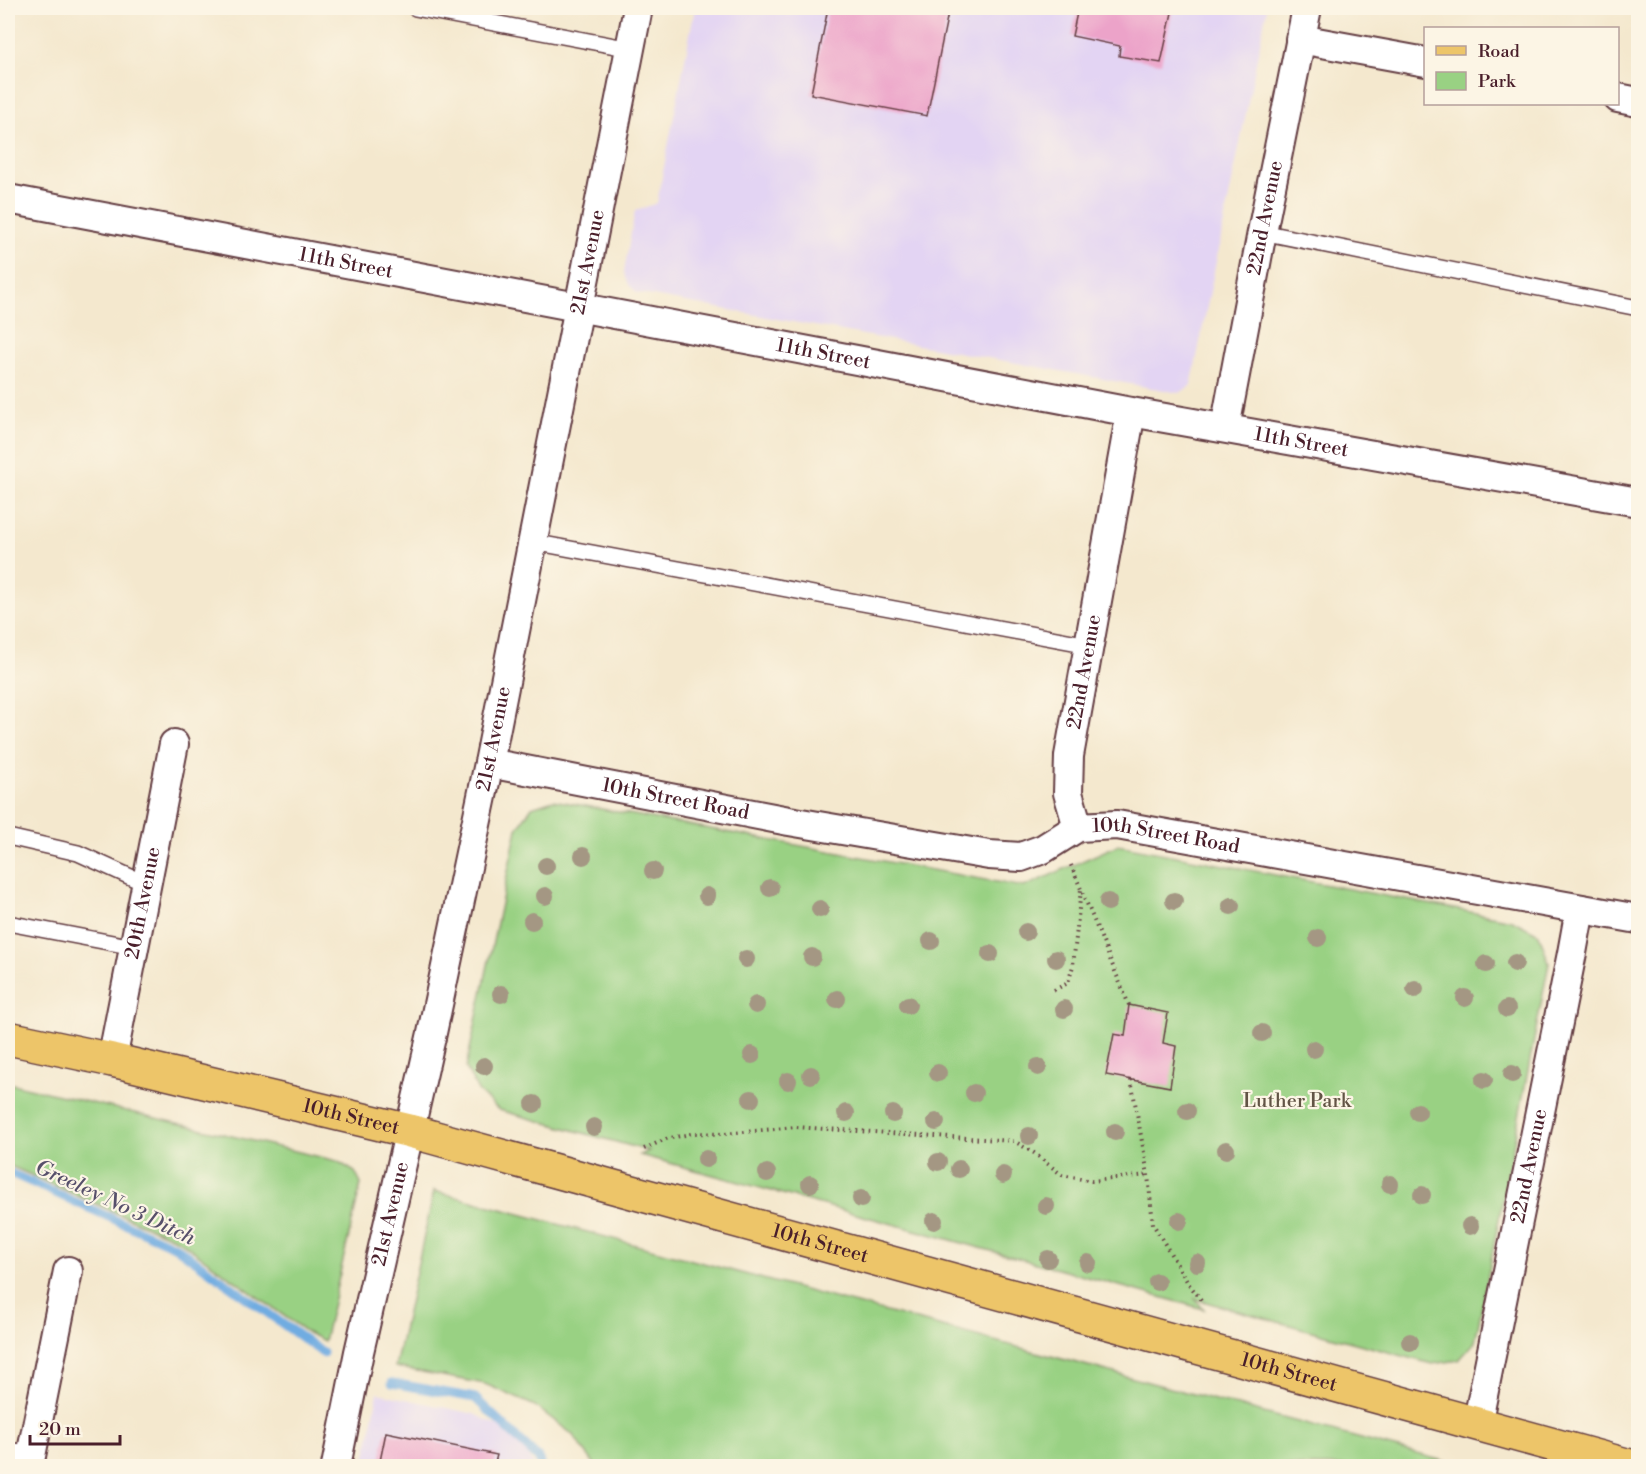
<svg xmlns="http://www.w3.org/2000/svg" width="1646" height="1474" font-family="'Libre Bodoni',serif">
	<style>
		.built { fill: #e3d4f3 }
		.green { fill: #99d183; stroke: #727857; stroke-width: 1.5 }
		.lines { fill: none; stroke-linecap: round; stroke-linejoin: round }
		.stream { stroke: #70ace1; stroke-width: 9 }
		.building { fill: #eca3c9 }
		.service-casing { stroke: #643d43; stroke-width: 18 }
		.minor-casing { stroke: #643d43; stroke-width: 32 }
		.primary-casing { stroke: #643d43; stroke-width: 36 }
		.path { stroke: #643d43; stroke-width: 4; stroke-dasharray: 1.5 4.5; stroke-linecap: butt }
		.service { stroke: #fff; stroke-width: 15 }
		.minor { stroke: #fff; stroke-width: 28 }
		.primary { stroke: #edc569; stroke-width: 33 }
		.tree { fill: #a49783 }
		.labels { text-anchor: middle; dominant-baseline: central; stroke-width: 4.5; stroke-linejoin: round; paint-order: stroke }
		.street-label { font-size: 20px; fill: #4a1f2b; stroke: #fcf5e5 }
		.park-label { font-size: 20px; fill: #625445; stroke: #fcf5e5 }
		.water-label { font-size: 21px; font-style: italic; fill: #57506b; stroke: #fcf5e5 }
	</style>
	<rect width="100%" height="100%" fill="#fcf5e5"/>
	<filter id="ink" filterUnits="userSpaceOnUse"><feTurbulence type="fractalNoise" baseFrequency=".0167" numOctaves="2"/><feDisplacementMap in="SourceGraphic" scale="12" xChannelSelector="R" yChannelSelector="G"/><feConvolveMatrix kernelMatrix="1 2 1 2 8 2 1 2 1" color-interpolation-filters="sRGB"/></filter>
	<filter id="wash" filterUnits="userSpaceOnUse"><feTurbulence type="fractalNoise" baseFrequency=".008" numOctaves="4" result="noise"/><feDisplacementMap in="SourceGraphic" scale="24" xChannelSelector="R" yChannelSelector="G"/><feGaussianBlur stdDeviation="1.35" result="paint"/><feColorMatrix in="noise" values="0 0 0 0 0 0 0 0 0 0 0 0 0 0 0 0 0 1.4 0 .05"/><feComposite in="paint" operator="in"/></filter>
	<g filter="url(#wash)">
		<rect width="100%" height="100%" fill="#f4e8ce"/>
		<path class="built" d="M 695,8 L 1267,8 L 1191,386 L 1179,393 L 637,293 L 629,285 L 624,272 L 635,211 L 657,203 Z
			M 378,1393 L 474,1414 L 502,1428 L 526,1450 L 534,1466 L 364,1466 Z"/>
		<path class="green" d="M 553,800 L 1024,887 L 1118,845 L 1512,920 L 1539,934 L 1549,963 L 1475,1342 L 1459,1360 L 1432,1364 L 1195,1299 L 1204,1309 L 640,1155 L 649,1151 L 499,1110 L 478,1091 L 466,1068 L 517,829 L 532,807 Z
			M 8,1083 L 337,1161 L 355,1172 L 361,1184 L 324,1341 L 308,1333 L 178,1240 L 8,1165 Z
			M 434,1191 L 1462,1466 L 596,1466 L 572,1434 L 535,1406 L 485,1384 L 395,1367 Z"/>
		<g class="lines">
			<path class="stream" d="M 8,1172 L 176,1247 L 323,1353
				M 392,1383 L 475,1398 L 538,1458 L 542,1466"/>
		</g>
		<g id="blocks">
			<path class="building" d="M 828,8 L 949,8 L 927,116 L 811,94 Z
				M 1078,8 L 1173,8 L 1161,63 L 1119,56 L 1120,46 L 1072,36 Z
				M 1129,1005 L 1168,1013 L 1163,1043 L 1176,1046 L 1170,1087 L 1106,1075 L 1114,1034 L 1125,1036 Z
				M 386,1432 L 497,1455 L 494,1466 L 379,1466 Z"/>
		</g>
	</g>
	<g filter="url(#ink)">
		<use href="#blocks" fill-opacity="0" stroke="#643d43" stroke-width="1.5"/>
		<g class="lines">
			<defs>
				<path id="service" d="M 415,8 L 631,49
					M 1262,232 L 1638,308
					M 533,542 L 1089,645
					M 8,837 L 78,853 L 146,884
					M 8,923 L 134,947
					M 8,1450 L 31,1454"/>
				<g id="minor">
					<path d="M 1300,39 L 1426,62"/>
					<path d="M 1618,98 L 1638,102"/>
					<path id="s1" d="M 8,199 L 1131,412 L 1638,502"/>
					<path id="s2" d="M 1225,428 L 1262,232 L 1307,8"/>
					<path id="s3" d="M 489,763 L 789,821 L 989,855 L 1021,857 L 1043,849 L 1078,827 L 1117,825 L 1638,919"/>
					<path id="s4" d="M 1078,827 L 1068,793 L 1069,756 L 1131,412"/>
					<path id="s5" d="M 112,1060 L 174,744"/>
					<path id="s6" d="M 1477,1425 L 1572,953 L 1580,909"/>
					<path d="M 29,1466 L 68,1271"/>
					<path id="s7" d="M 336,1466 L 359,1352 L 432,1033 L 489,763 L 638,8"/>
				</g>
				<g id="primary">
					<path id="s8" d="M 8,1038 L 112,1060 L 410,1131 L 1630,1466"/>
				</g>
			</defs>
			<use href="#service" class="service-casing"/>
			<use href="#minor" class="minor-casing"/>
			<use href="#primary" class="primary-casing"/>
			<path class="path" d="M 1071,865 L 1129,1005
				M 1054,990 L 1068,983 L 1073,966 L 1081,889
				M 1131,1080 L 1148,1175 L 1153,1224 L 1188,1283 L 1202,1301
				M 644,1149 L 666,1139 L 695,1133 L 724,1134 L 795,1127 L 1014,1141 L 1034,1153 L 1062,1175 L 1092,1181 L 1148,1175"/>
			<use href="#service" class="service"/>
			<use href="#minor" class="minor"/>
			<use href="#primary" class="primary"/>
		</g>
		<g class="tree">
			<circle cx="583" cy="856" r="9"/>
			<circle cx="546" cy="866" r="9"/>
			<circle cx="653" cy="871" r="9"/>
			<circle cx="770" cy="888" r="9"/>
			<circle cx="545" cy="896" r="9"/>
			<circle cx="707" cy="896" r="9"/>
			<circle cx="1174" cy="901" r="9"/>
			<circle cx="1108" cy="902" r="9"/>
			<circle cx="1231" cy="906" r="9"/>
			<circle cx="820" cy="909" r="9"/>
			<circle cx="532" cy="921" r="9"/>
			<circle cx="1026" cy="932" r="9"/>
			<circle cx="1318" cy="938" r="9"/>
			<circle cx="931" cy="941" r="9"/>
			<circle cx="990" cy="954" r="9"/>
			<circle cx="812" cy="957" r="9"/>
			<circle cx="746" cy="959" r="9"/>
			<circle cx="1056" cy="959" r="9"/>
			<circle cx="1515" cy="963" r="9"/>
			<circle cx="1486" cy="964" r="9"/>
			<circle cx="1415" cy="989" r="9"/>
			<circle cx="501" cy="994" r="9"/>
			<circle cx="1465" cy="998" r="9"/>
			<circle cx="837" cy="999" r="9"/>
			<circle cx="756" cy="1005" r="9"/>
			<circle cx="908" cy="1005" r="9"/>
			<circle cx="1064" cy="1009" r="9"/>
			<circle cx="1507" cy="1009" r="9"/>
			<circle cx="1262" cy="1033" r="9"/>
			<circle cx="1314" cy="1049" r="9"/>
			<circle cx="752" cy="1055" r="9"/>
			<circle cx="484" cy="1066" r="9"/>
			<circle cx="1038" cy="1067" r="9"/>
			<circle cx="938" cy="1073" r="9"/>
			<circle cx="1512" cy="1074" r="9"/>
			<circle cx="811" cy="1075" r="9"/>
			<circle cx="1484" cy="1080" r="9"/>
			<circle cx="788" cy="1081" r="9"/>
			<circle cx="974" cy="1093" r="9"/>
			<circle cx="751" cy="1099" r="9"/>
			<circle cx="534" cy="1104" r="9"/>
			<circle cx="1187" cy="1111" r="9"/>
			<circle cx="1418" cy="1112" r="9"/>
			<circle cx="846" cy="1113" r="9"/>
			<circle cx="893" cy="1114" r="9"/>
			<circle cx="936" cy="1122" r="9"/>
			<circle cx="594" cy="1127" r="9"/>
			<circle cx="1115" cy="1132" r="9"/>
			<circle cx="1029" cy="1136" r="9"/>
			<circle cx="1226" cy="1150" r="9"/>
			<circle cx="706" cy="1159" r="9"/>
			<circle cx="938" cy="1162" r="9"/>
			<circle cx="959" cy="1169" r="9"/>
			<circle cx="767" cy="1173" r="9"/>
			<circle cx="1003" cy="1175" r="9"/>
			<circle cx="810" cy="1184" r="9"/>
			<circle cx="1390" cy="1184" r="9"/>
			<circle cx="1422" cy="1195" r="9"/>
			<circle cx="861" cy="1199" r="9"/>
			<circle cx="1046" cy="1206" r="9"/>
			<circle cx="934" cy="1221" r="9"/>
			<circle cx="1179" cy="1221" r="9"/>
			<circle cx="1470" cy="1226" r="9"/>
			<circle cx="1048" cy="1259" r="9"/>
			<circle cx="1088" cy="1263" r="9"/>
			<circle cx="1197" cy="1263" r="9"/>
			<circle cx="1157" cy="1282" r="9"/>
			<circle cx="1410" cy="1342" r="9"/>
		</g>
	</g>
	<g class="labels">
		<g class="street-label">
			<text stroke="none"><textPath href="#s2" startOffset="214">22nd Avenue</textPath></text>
			<text stroke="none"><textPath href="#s7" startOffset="1230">21st Avenue</textPath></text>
			<text stroke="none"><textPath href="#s1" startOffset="344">11th Street</textPath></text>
			<text stroke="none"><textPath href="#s1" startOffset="830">11th Street</textPath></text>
			<text stroke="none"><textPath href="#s1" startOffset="1316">11th Street</textPath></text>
			<text stroke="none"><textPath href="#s4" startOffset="158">22nd Avenue</textPath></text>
			<text stroke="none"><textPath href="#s7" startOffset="744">21st Avenue</textPath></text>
			<text stroke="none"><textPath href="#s3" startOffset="190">10th Street Road</textPath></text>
			<text stroke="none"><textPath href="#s3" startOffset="694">10th Street Road</textPath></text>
			<text stroke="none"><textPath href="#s5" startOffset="160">20th Avenue</textPath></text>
			<text stroke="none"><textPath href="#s8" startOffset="352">10th Street</textPath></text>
			<text stroke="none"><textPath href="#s6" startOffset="264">22nd Avenue</textPath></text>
			<text stroke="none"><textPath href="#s7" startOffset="258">21st Avenue</textPath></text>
			<text stroke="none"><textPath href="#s8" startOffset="838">10th Street</textPath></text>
			<text stroke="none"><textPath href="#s8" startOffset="1324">10th Street</textPath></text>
		</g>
		<g class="park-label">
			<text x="1297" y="1101">Luther Park</text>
		</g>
		<g class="water-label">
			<text transform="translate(115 1203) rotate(25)">Greeley No 3 Ditch</text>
		</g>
	</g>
	<rect width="1646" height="1474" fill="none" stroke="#fcf5e5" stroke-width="30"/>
	<rect x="1424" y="27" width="195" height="78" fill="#fcf5e5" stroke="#b59f9b" stroke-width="1.5"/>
	<rect x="1436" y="46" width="30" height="9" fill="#edc569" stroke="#b59f9b" stroke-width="1.5"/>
	<text x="1478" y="57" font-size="18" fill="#4a1f2b">Road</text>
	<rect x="1436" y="72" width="30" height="18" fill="#99d183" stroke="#b59f9b" stroke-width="1.5"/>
	<text x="1478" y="87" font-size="18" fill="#4a1f2b">Park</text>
	<path d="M30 1435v9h90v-9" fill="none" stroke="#4a1f2b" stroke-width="3"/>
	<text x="39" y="1435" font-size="18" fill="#4a1f2b" stroke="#fcf5e5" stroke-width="4.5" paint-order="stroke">20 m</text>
</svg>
